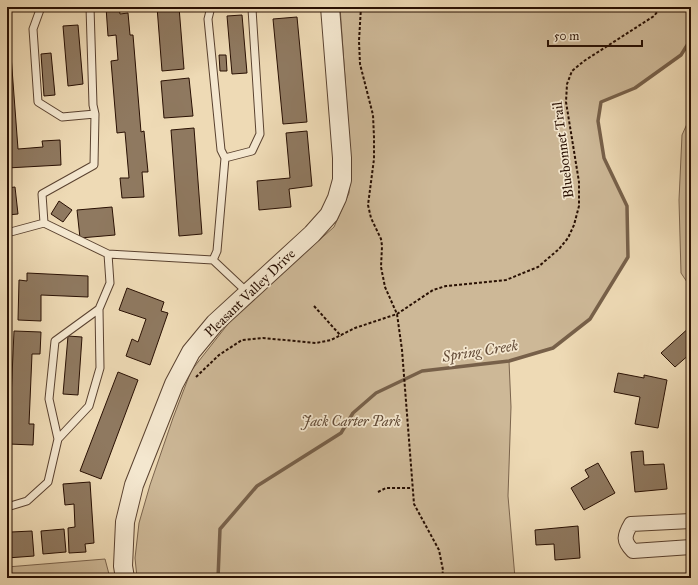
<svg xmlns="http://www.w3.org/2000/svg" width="698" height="585" font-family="'IM FELL Great Primer',serif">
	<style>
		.green { fill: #cdb897; stroke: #7b644d }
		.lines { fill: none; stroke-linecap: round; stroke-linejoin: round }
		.stream { stroke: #776049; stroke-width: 3.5 }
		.building { fill: #8f7960; stroke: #291003 }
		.service-casing { stroke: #5a4230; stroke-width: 9 }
		.minor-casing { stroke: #5a4230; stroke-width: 16 }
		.tertiary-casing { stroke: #5a4230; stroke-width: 20 }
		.path { stroke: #291003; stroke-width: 2; stroke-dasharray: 3 2; stroke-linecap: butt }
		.service { stroke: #f4e7cf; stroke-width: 7 }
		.minor { stroke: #f4e7cf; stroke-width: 14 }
		.tertiary { stroke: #f4e7cf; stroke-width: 18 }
		.labels { text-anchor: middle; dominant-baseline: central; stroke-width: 3.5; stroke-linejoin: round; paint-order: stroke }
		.street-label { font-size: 14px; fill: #291003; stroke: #f4e7cf }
		.park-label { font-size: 14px; font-style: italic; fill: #624b37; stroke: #f4e7cf }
		.water-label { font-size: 15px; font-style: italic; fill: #644c38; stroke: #f4e7cf }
	</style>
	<rect width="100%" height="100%" fill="#eedab5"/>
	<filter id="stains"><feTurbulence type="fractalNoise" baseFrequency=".005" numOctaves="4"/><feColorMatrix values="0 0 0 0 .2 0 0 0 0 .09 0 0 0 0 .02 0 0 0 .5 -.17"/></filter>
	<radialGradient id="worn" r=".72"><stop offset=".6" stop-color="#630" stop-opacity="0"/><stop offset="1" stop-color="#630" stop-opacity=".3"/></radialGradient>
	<path class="green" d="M 340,7 L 691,7 L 691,39 L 681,55 L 635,88 L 601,102 L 598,121 L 604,158 L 627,206 L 628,257 L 590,319 L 553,348 L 509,361 L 511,407 L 508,496 L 515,578 L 137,578 L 135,558 L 139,523 L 150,485 L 173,418 L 191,371 L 235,315 L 334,227 L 349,193 L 351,163 Z
		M 691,115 L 691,288 L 681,273 L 679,200 L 682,135 Z
		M 105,559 L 110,578 L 7,578 L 7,567 Z"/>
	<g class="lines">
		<path class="stream" d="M 218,578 L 220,529 L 257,486 L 341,433 L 353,413 L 376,393 L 422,371 L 509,361 L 553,348 L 590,319 L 628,257 L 627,206 L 604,158 L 598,121 L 601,102 L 635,88 L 681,55 L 691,39"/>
	</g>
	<path class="building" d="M 106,7 L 119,7 L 120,14 L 128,13 L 130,35 L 133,35 L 141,132 L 144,131 L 148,172 L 142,172 L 144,197 L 122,198 L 120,178 L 129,178 L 125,132 L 117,133 L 111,61 L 118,60 L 116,35 L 108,36 Z
		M 157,7 L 179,7 L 184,69 L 162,71 Z
		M 7,15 L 8,15 L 18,149 L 43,147 L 42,141 L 60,140 L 61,165 L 7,168 Z
		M 242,15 L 247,73 L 232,74 L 227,16 Z
		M 297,17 L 307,122 L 283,124 L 273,19 Z
		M 78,25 L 83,84 L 68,86 L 63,26 Z
		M 51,53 L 55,95 L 44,96 L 41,54 Z
		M 219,55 L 226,55 L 227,71 L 220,71 Z
		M 189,78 L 193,116 L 164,118 L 161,81 Z
		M 194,128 L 202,234 L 179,236 L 171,130 Z
		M 307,131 L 312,186 L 289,189 L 291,207 L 259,210 L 257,181 L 290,178 L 286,133 Z
		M 15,187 L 18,214 L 7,215 L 7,188 Z
		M 59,201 L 72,210 L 63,222 L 51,214 Z
		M 112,207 L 115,235 L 80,238 L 77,210 Z
		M 27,273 L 88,276 L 88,297 L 41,295 L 41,321 L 18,320 L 19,280 L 27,281 Z
		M 127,288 L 164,302 L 161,311 L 168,313 L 150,365 L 126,356 L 132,339 L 138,342 L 146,319 L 119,310 Z
		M 691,326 L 691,353 L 675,367 L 661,353 Z
		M 14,331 L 41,332 L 40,354 L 32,354 L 29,424 L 34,424 L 33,445 L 9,444 Z
		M 68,336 L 82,337 L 78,395 L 63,394 Z
		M 118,372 L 138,380 L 101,479 L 80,471 Z
		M 618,373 L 644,378 L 644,375 L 667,380 L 658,428 L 635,424 L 640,397 L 614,392 Z
		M 643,451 L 644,465 L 664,464 L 667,489 L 635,492 L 631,452 Z
		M 598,463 L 615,493 L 584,510 L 571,488 L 589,477 L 585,470 Z
		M 90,482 L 94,543 L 85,544 L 86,552 L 69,553 L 68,528 L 75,527 L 74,504 L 65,505 L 63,484 Z
		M 578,526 L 580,558 L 555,560 L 554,544 L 536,545 L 535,530 Z
		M 64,529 L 66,552 L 43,554 L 41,531 Z
		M 32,531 L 34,556 L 7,558 L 7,539 L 11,539 L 11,532 Z
		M 588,574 L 602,578 L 587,578 Z"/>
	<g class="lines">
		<defs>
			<path id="service" d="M 41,7 L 33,29 L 38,102 L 62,117 L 95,114 L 93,105 L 90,7
				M 211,7 L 208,19 L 221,150 L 225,158 L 252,151 L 260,134 L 252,9 L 248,7
				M 95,114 L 94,165 L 42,194 L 44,223 L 108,254 L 213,260 L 247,292
				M 7,233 L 44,223
				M 213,260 L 217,251 L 225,158
				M 58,439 L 89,406 L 100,368 L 99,309
				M 7,507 L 27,501 L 48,482 L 58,439 L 49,399 L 55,341 L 99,309 L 110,283 L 108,254"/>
			<path id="minor" d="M 691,521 L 631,524 C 624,536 623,541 633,551 L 691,547"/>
			<path id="tertiary" d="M 125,578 L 123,566 L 125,522 L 134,485 L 174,384 L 191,352 L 215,323 L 312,234 L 329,215 L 337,198 L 342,180 L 342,158 L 330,7"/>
		</defs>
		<use href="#service" class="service-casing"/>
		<use href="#minor" class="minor-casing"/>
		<use href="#tertiary" class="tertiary-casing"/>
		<path class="path" d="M 361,7 L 359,41 L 360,64 L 373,115 L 374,137 L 374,159 L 368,205 L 371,218 L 381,239 L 382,246 L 381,267 L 385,287 L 397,314 L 402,350 L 414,504 L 439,550 L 443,570 L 442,578
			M 314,306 L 341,336
			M 196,377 L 219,355 L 242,340 L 263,338 L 316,343 L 331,340 L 355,328 L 397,314 L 433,290 L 446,286 L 506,280 L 538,267 L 559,249 L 568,238 L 574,225 L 579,206 L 579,182 L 566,102 L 567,84 L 572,71 L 584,61 L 654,16 L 661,7
			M 378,492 L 386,488 L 412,488"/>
		<use href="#service" class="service"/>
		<use href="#minor" class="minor"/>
		<use href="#tertiary" class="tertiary"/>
	</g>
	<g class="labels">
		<g class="street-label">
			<text transform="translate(563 150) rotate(-97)">Bluebonnet Trail</text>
			<text transform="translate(250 293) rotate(-44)">Pleasant Valley Drive</text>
		</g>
		<g class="park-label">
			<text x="351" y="421">Jack Carter Park</text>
		</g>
		<g class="water-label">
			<text transform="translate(480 351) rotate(-9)">Spring Creek</text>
		</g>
	</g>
	<rect width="698" height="585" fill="none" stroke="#eedab5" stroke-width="24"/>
	<rect x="8" y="8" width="682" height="569" fill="none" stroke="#291003" stroke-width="2"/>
	<rect x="12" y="12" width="674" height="561" fill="none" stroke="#291003"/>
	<path d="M548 40v6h94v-6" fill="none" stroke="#291003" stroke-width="2"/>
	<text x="554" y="40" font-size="12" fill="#291003" stroke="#f4e7cf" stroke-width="3" paint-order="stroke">50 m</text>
	<rect width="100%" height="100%" filter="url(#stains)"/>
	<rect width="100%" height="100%" fill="url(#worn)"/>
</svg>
